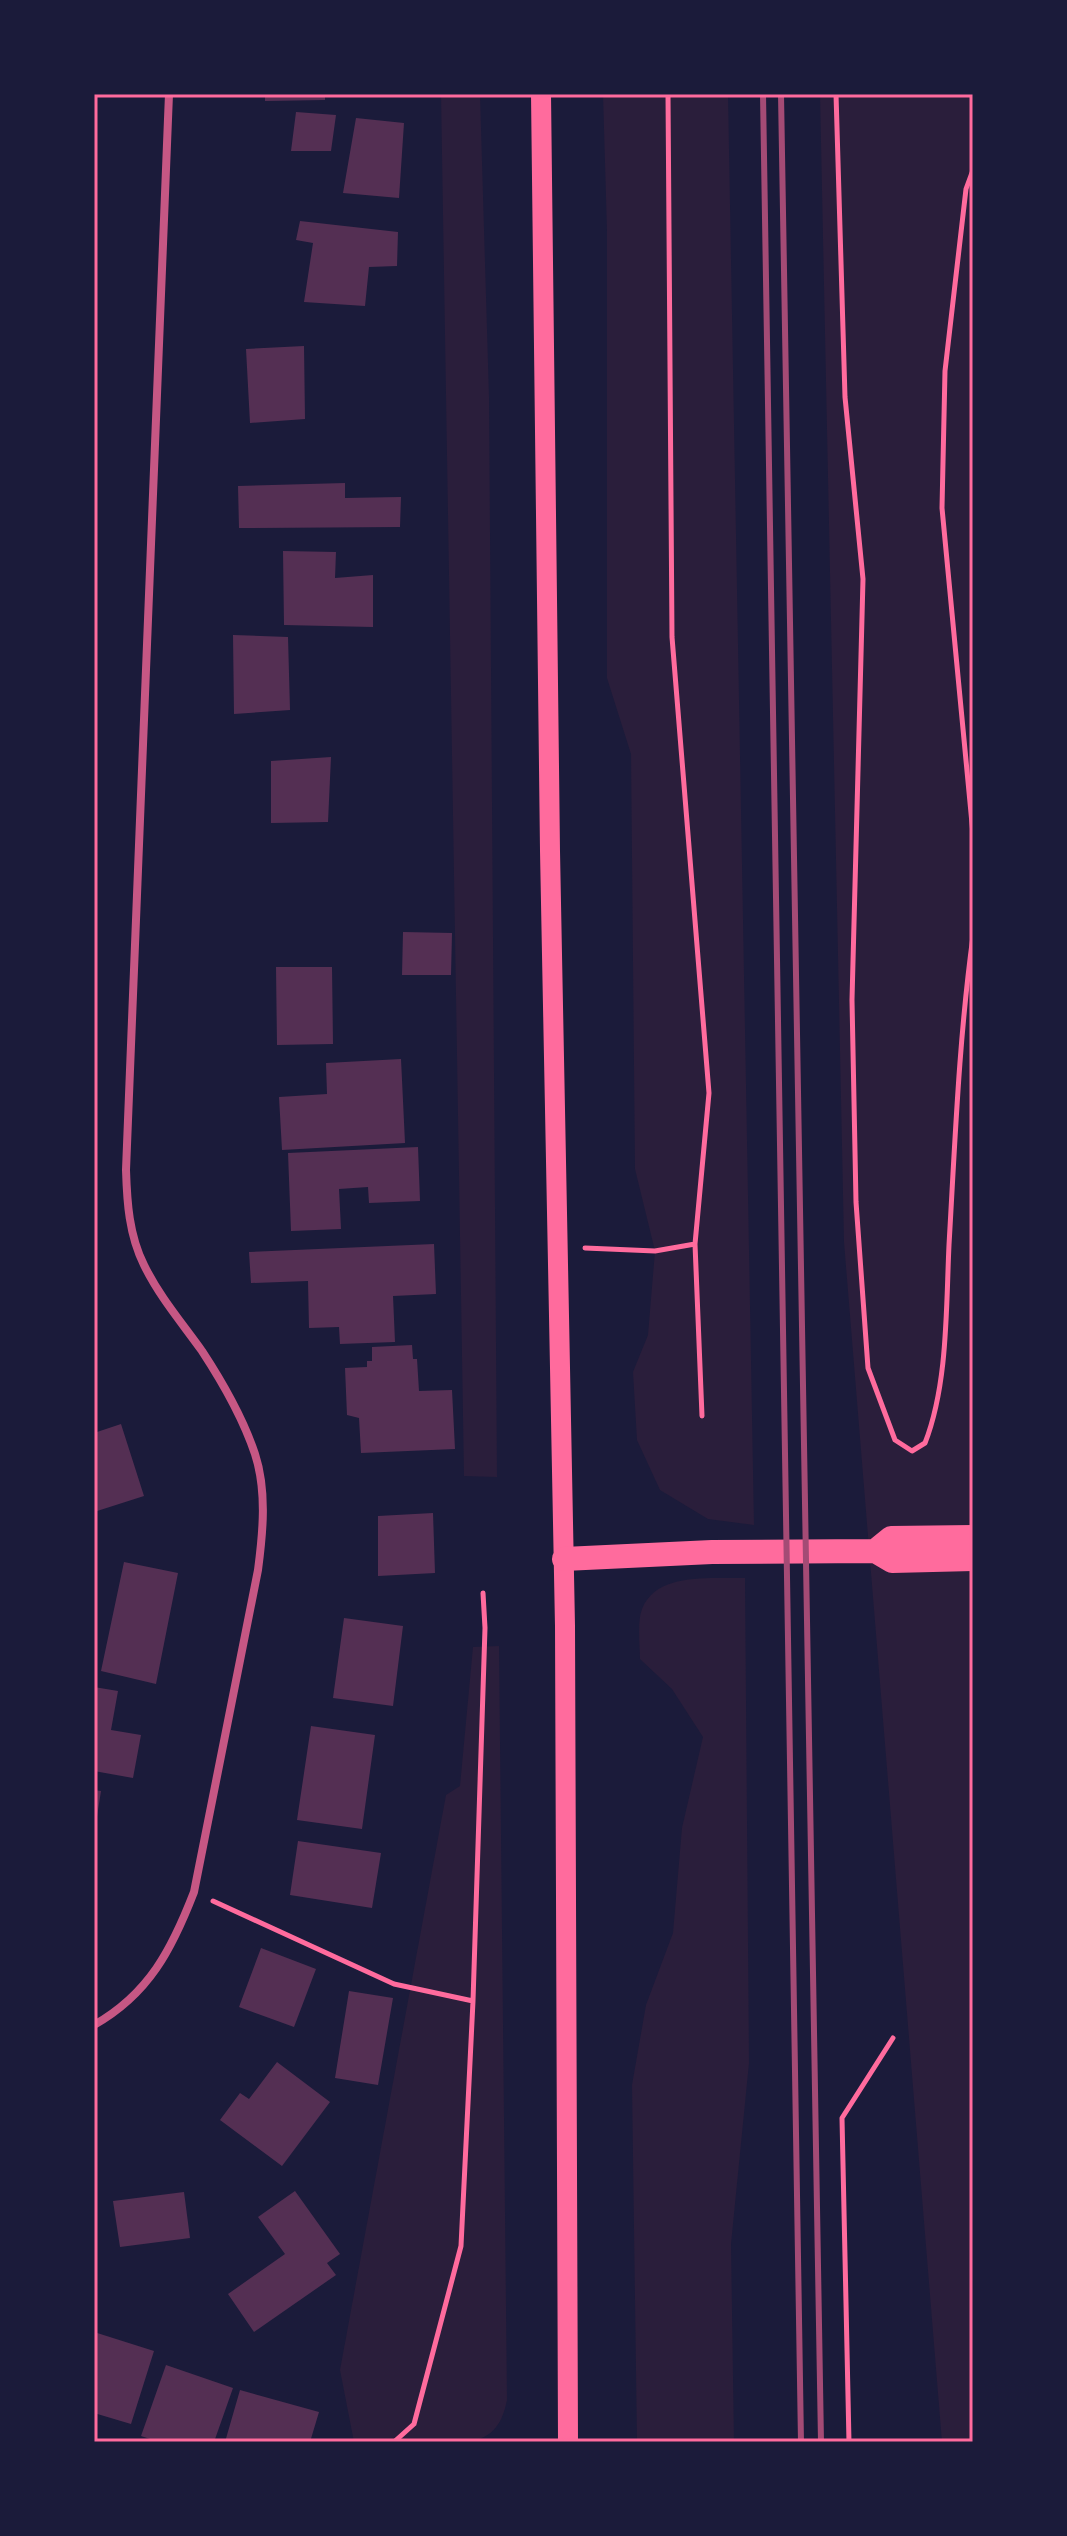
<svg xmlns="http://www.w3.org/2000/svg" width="1067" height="2536" font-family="Cabin,sans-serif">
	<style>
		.green { fill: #2a1e3b }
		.building { fill: #542f53 }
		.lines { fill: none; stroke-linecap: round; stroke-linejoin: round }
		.path { stroke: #ff6b9d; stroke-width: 5 }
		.minor { stroke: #c65784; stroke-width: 8 }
		.primary { stroke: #ff6b9d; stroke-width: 20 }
		.motorway { stroke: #ff6b9d; stroke-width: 24 }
		.rail { stroke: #a44b75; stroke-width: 6 }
		.neatline { fill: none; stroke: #ff6b9d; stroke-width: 3 }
	</style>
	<rect width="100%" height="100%" fill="#1b1b3a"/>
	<path class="green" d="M 441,94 L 480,94 L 489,397 L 497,1477 L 464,1476 Z
		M 603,94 L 728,94 L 754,1525 L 708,1519 L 660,1490 L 637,1440 L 633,1372 L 648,1335 L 655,1251 L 635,1169 L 631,754 L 607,678 L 607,231 Z
		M 820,94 L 973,94 L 973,2442 L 942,2442 L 844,1242 Z
		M 745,1578 L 749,2063 L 731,2244 L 734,2442 L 637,2442 L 632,2085 L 646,2005 L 673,1933 L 682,1828 L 703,1737 L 672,1689 L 640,1659 C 640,1645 637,1622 642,1609 C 657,1571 713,1579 745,1578 Z
		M 499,1646 L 507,2400 C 502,2424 494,2436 470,2442 L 354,2442 L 340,2370 L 446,1795 L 460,1786 L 473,1647 Z"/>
	<path class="building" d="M 265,94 L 325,94 L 325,100 L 265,101 Z
		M 296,112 L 336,115 L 331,151 L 291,151 Z
		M 356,118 L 404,123 L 399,198 L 343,193 Z
		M 300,221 L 398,232 L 397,266 L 369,267 L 365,306 L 304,302 L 313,243 L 296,240 Z
		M 304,346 L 305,419 L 250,423 L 246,349 Z
		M 345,483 L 345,498 L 401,497 L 400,527 L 239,528 L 238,486 Z
		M 283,551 L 336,552 L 335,578 L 373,575 L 373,627 L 284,625 Z
		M 233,635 L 288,637 L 290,710 L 234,714 Z
		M 331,757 L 328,822 L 271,823 L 271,761 Z
		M 403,932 L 452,933 L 451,975 L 402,975 Z
		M 276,967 L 332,967 L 333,1044 L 277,1045 Z
		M 401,1059 L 405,1143 L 282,1150 L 279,1097 L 327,1094 L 326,1063 Z
		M 418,1147 L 420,1201 L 369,1203 L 368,1187 L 339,1189 L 341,1229 L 291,1231 L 288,1153 Z
		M 434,1244 L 436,1294 L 393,1296 L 395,1342 L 340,1344 L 339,1327 L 309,1328 L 308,1281 L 251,1283 L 249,1252 Z
		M 412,1345 L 413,1359 L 417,1359 L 419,1391 L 452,1390 L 455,1449 L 361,1453 L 359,1418 L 347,1415 L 345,1368 L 367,1367 L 367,1361 L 372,1361 L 372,1347 Z
		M 121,1424 L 144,1496 L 94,1512 L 94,1433 Z
		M 433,1513 L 435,1573 L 378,1576 L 378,1516 Z
		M 124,1562 L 178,1573 L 156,1684 L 101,1671 Z
		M 344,1618 L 403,1626 L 393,1706 L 333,1698 Z
		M 94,1687 L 118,1691 L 111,1730 L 141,1735 L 133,1778 L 94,1771 Z
		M 311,1726 L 375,1735 L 362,1829 L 297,1820 Z
		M 94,1790 L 101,1791 L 96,1823 L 94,1823 Z
		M 298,1841 L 381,1853 L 372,1908 L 290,1895 Z
		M 261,1948 L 316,1969 L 294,2027 L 239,2007 Z
		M 349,1991 L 393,1998 L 378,2085 L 335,2078 Z
		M 277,2062 L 330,2102 L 282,2166 L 220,2120 L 240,2093 L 249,2099 Z
		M 295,2191 L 340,2254 L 327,2263 L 336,2275 L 254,2332 L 228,2294 L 285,2254 L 258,2217 Z
		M 184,2192 L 190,2238 L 120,2247 L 113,2201 Z
		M 94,2332 L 154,2351 L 131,2424 L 94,2413 Z
		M 166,2365 L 233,2388 L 214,2442 L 159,2442 L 141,2436 Z
		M 240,2390 L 319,2412 L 310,2442 L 225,2442 Z"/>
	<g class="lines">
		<path class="path" d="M 836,94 L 845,397 L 863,579 L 852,1000 L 856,1202 L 868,1368 L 895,1440 L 912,1451 L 925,1443 C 948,1384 946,1308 949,1245 C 955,1142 959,1038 973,936
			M 973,170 L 966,189 L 945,371 L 942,508 L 973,834
			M 695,1244 L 702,1416
			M 585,1248 L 655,1251 L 695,1244 L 709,1093 L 672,637 L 668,94
			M 213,1901 L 394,1984 L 473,2001
			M 394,2442 L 414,2424 L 461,2246 L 473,2001 L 485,1628 L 483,1593
			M 849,2442 L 842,2118 L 893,2038"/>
		<path class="minor" d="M 94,2025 C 149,1994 172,1949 194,1892 L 258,1570 C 263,1532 267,1491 255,1454 C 243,1418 223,1383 202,1351 C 182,1323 159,1296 144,1265 C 129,1235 127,1202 126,1170 L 169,94"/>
		<path class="primary" d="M 541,94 L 550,851 L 565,1626 L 568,2442"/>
		<path class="motorway" d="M 875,1551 L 891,1538 L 973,1537
			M 564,1559 L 712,1552 L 875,1551 L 892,1561 L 973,1559"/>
		<path class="rail" d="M 763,94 L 801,2442
			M 781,94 L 821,2442"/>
	</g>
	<rect width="1067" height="2536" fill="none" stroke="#1b1b3a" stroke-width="192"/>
	<rect x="96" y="96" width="875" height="2344" class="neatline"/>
</svg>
